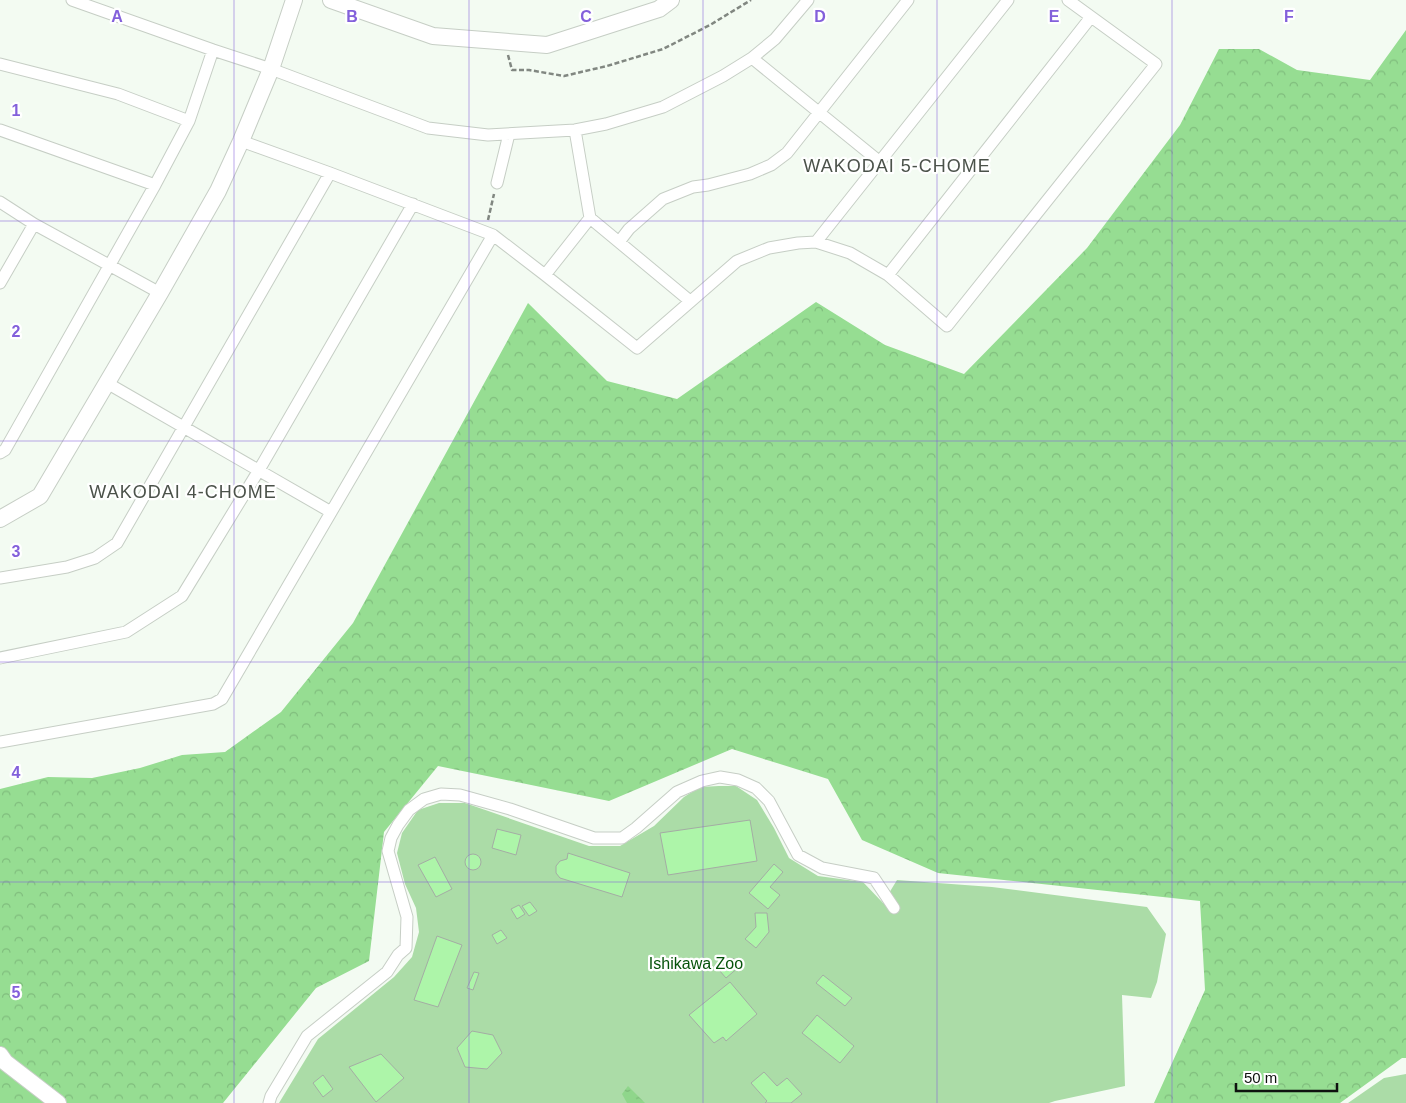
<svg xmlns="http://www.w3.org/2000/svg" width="1406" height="1103" font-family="Arial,sans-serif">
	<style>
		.forest { fill: url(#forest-crowns) }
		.park { fill: #abdca7 }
		.water { fill: url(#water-ripples) }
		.building { fill: #adf5a9; stroke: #a4aca4 }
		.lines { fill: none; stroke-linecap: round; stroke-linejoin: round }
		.street-casing { stroke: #c6cec5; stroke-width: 13 }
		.secondary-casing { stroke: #c6cec5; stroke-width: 18 }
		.path { stroke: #818781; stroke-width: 2.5; stroke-dasharray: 5 2.5; stroke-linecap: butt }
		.street { stroke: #fff; stroke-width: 11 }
		.secondary { stroke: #fff; stroke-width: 16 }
		.grid { fill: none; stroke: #8360db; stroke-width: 1; stroke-opacity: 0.55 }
		.labels { text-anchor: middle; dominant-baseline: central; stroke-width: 4.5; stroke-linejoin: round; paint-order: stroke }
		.park-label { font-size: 16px; fill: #06530a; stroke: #fff }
		.neighbourhood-label { font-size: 18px; letter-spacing: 1px; fill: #4b524a; stroke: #fff }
		.grid-label { font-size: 16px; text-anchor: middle; font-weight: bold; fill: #8360db; stroke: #fff; stroke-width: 4.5; stroke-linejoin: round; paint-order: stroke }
	</style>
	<defs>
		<pattern id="forest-crowns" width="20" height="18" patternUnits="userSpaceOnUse" patternTransform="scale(1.25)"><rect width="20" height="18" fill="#96dd92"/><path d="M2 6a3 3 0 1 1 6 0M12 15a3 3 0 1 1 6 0" fill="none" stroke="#80bd7d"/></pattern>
		<pattern id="water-ripples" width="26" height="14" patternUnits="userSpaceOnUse" patternTransform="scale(1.25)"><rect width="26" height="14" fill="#8fd68b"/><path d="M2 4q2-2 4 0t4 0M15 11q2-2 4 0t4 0" fill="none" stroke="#7ab777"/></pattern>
	</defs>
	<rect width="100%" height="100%" fill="#f3fbf2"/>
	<path class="forest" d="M 1406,30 L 1406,1058 L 1402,1058 L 1340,1103 L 1154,1103 L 1205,990 L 1200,901 L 938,873 L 862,840 L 828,779 L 732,749 L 609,801 L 438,766 L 384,832 L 369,961 L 316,988 L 223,1103 L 0,1103 L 0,789 L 48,777 L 92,778 L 140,768 L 182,755 L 225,752 L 281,712 L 353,623 L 528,303 L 607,381 L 677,399 L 816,302 L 885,345 L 964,374 L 1087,248 L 1180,125 L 1219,49 L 1259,49 L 1297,70 L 1370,80 Z"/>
	<path class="park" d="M 719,786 L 736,786 L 757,800 L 774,828 L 789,858 L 818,876 L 863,882 L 883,903 L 897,880 L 992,887 L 1147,907 L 1166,934 L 1157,982 L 1151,998 L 1122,995 L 1125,1086 L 1055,1101 L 1049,1103 L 279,1103 L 318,1039 L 394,977 L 412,957 L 419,932 L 416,908 L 405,884 L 397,853 L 402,833 L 418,810 L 439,803 L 465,803 L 589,846 L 620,846 L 654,826 L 684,797 L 700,787 Z
		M 1406,1074 L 1406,1103 L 1348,1103 L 1384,1078 Z"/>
	<path class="water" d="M 628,1086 L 645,1103 L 627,1103 L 622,1094 Z"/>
	<path class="building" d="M 750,820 L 757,861 L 668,875 L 660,833 Z
		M 497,829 L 521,835 L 516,855 L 492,848 Z
		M 568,853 L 630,873 L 622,897 L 560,878 L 556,873 L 556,866 L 560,861 L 567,859 Z
		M465 862a8 8 0 1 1 16 0a8 8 0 1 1-16 0Z
		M 435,857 L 452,889 L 436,897 L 418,865 Z
		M 774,864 L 783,872 L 770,887 L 780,895 L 768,909 L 749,893 Z
		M 530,902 L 537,911 L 529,916 L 522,906 Z
		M 519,905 L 525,914 L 517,919 L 511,909 Z
		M 755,913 L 767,913 L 769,932 L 756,948 L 745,939 L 756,927 Z
		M 501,930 L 507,938 L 497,944 L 492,935 Z
		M 437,936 L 462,945 L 438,1007 L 414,1000 Z
		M 733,958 L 740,966 L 726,978 L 719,970 Z
		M 474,972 L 479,973 L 473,990 L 467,988 Z
		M 823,975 L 852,998 L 845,1006 L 816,983 Z
		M 730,982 L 757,1014 L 726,1041 L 723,1037 L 714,1043 L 689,1015 Z
		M 817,1015 L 854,1046 L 840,1063 L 802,1033 Z
		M 472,1031 L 493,1035 L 502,1053 L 487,1069 L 465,1067 L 457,1048 Z
		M 381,1054 L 404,1078 L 376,1102 L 349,1067 Z
		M 764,1072 L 777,1086 L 787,1078 L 802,1094 L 791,1103 L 765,1103 L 767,1101 L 751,1083 Z
		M 323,1075 L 333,1089 L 323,1097 L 313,1083 Z"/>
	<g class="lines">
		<defs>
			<path id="street" d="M 72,0 L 213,50 L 271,69 L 428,128 L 488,135 L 575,130 L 606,124 L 663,107 L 723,76 L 752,58 L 775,39 L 808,0
				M 752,58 L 880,162
				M 0,64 L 118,94 L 189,121
				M 0,130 L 155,185 L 189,121 L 213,50
				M 575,130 L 590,218 L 690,301
				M 241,141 L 330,173 L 493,235 L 545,275 L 637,348 L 737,261 L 769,248 L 798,243 L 816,242 L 850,253 L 888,275 L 947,326 L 1156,64 L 1068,0
				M 497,183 L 509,134
				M 0,202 L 34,224 L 160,293
				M 619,242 L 629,229 L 663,199 L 693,187 L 708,185 L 750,174 L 771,165 L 787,153 L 908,0
				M 816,242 L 1008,0
				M 545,275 L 590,218
				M 888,275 L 1091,17
				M 0,283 L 34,224
				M 107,383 L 331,512
				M 0,453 L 5,450 L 155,185
				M 0,578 L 67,567 L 95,558 L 117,543 L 330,173
				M 0,658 L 126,632 L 182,596 L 259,470 L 413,204
				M 0,742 L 213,704 L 222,699 L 493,235
				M 269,1103 L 271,1096 L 307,1036 L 387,972 L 398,955 L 406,948 L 407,917 L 388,851 L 391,838 L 398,825 L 409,810 L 424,799 L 441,794 L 460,795 L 510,809 L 594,838 L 622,838 L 636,828 L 677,792 L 702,781 L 720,777 L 738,780 L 756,788 L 769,801 L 798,855 L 822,868 L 874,878 L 894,908"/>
			<path id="secondary" d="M 331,0 L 433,36 L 547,45 L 659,9 L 671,0
				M 0,519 L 40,496 L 160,293 L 218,191 L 241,141 L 271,69 L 294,0
				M 0,1055 L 5,1062 L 58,1103"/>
		</defs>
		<use href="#street" class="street-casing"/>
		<use href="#secondary" class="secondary-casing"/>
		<path class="path" d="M 508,55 L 512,70 L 529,70 L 564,76 L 607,66 L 663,49 L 710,25 L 751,0
			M 488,220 L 494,194"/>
		<use href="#street" class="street"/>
		<use href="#secondary" class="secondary"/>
	</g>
	<path class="grid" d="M 234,0 L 234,1103M 469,0 L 469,1103M 703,0 L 703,1103M 937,0 L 937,1103M 1172,0 L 1172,1103M 0,221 L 1406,221M 0,441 L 1406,441M 0,662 L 1406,662M 0,882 L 1406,882"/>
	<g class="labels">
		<g class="park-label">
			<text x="696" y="963">Ishikawa Zoo</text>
		</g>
		<g class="neighbourhood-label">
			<text x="897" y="166">WAKODAI 5-CHOME</text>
			<text x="183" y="492">WAKODAI 4-CHOME</text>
		</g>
	</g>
	<g class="grid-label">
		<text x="117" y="22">A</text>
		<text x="352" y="22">B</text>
		<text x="586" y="22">C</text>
		<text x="820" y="22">D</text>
		<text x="1054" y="22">E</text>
		<text x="1289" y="22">F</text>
		<text x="16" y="116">1</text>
		<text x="16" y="337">2</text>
		<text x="16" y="557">3</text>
		<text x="16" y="778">4</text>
		<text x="16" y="998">5</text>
	</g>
	<path d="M1236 1083v8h101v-8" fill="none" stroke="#0f120f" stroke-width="2.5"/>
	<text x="1244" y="1083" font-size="15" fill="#0f120f" stroke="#ffffff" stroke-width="4" paint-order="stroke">50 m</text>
</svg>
